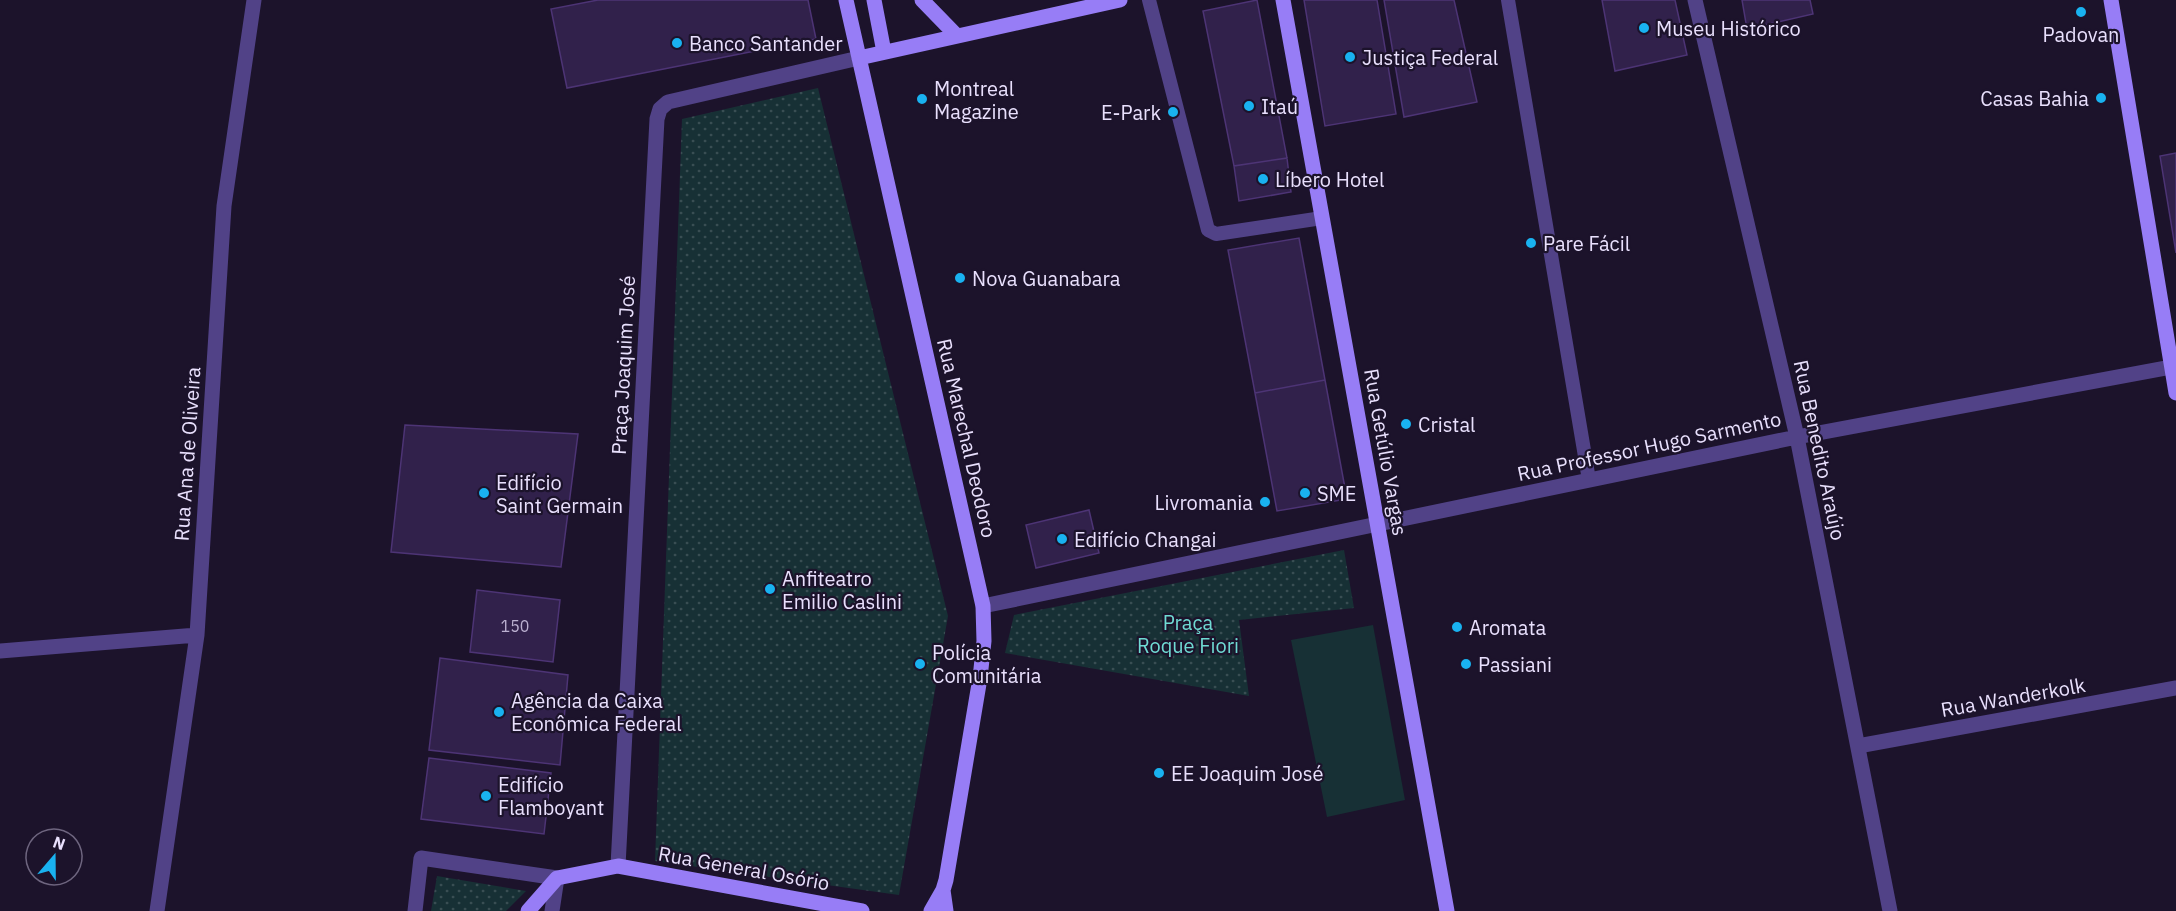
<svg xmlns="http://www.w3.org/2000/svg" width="2176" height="911" font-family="'IBM Plex Sans',sans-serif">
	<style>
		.grass { fill: #173035 }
		.park { fill: url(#park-dots) }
		.building { fill: #31214b; stroke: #4d3475; stroke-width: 1.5 }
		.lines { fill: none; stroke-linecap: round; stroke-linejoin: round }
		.lane { stroke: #514287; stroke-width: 14 }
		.street { stroke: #514287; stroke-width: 15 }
		.secondary { stroke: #977df6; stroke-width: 15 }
		.poi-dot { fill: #19b2f0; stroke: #1c132b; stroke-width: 2 }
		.labels { text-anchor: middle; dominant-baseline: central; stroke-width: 4.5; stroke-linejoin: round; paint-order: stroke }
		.number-label { font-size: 16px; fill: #bbb0d0 }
		.poi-label { font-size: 20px; fill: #e9e0fd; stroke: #1c132b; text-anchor: start }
		.street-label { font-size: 20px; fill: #e9e0fd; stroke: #1c132b }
		.park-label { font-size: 20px; fill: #6fdad3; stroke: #1c132b }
	</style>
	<defs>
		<pattern id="park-dots" width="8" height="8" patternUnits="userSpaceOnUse" patternTransform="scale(1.5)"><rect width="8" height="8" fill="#173035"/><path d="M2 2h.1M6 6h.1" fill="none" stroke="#394e53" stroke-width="1.8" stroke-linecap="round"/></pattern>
	</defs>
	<rect width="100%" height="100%" fill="#1c132b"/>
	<path class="grass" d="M 1373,625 L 1405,800 L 1327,817 L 1291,640 Z"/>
	<path class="park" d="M 818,88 L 948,616 L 899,895 L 655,861 L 682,119 Z
		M 1344,550 L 1354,608 L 1239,620 L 1249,696 L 1005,653 L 1014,615 Z
		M 437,876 L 526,891 L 506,911 L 431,911 Z"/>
	<path class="building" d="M 598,0 L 808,0 L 816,39 L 567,88 L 551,9 Z
		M 1257,0 L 1287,158 L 1234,166 L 1203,11 Z
		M 1304,0 L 1377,0 L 1396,114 L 1325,126 Z
		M 1384,0 L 1454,0 L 1477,102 L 1404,117 Z
		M 1602,0 L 1675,0 L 1687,55 L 1615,71 Z
		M 1742,0 L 1810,0 L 1813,14 L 1747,29 Z
		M 2176,153 L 2176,253 L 2160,156 Z
		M 1287,158 L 1291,192 L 1239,201 L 1234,166 Z
		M 1299,238 L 1325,380 L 1255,393 L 1228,250 Z
		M 1325,380 L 1347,499 L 1277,511 L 1255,393 Z
		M 405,425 L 578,434 L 561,567 L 391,552 Z
		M 1089,510 L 1099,553 L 1036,568 L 1026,525 Z
		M 477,590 L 560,600 L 553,662 L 470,652 Z
		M 440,658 L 568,675 L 560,765 L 429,750 Z
		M 429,758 L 551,773 L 544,834 L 421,819 Z"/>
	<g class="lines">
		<path class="lane" d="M 1149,0 L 1208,230 L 1216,234 L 1322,218
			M 1508,0 L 1589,480"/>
		<path class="street" d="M 1695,0 L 1797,437 L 1890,911
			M 983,606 L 1797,437 L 2176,366
			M 0,651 L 197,635
			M 1858,746 L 2176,688
			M 618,866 L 657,119 L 660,109 L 668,102 L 859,58
			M 157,911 L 197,635 L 224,206 L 254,0
			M 415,911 L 421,858 L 557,878 L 552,911"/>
		<path class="secondary" d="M 846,0 L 983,606 L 984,641 L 980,678 L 946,880 L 943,890 L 931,911
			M 874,0 L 884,52
			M 922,0 L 957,36
			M 1283,0 L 1447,911
			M 2111,0 L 2176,393
			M 859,58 L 1120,0
			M 943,890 L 946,911
			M 528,911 L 557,878 L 618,866 L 862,911"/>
	</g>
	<g class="poi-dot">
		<circle cx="2081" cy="12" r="6"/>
		<circle cx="1644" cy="28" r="6"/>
		<circle cx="677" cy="43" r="6"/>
		<circle cx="1350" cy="57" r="6"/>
		<circle cx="2101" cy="98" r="6"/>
		<circle cx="922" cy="99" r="6"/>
		<circle cx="1249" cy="106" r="6"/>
		<circle cx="1173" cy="112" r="6"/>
		<circle cx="1263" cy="179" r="6"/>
		<circle cx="1531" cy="243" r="6"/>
		<circle cx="960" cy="278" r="6"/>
		<circle cx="1406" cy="424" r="6"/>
		<circle cx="484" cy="493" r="6"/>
		<circle cx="1305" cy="493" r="6"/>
		<circle cx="1265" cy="502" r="6"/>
		<circle cx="1062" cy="539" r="6"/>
		<circle cx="770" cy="589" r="6"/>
		<circle cx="1457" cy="627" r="6"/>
		<circle cx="920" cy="664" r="6"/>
		<circle cx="1466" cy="664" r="6"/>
		<circle cx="499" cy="712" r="6"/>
		<circle cx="1159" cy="773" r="6"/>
		<circle cx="486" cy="796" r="6"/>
	</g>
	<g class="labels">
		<g class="number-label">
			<text x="515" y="626">150</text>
		</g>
		<g class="poi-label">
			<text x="1656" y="28">Museu Histórico</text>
			<text x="2081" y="34" text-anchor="middle">Padovan</text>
			<text x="689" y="43">Banco Santander</text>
			<text x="1362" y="57">Justiça Federal</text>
			<text x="934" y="88">Montreal<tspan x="934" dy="23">Magazine</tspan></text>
			<text x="2089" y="98" text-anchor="end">Casas Bahia</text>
			<text x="1261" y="106">Itaú</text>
			<text x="1161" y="112" text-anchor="end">E-Park</text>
			<text x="1275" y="179">Líbero Hotel</text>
			<text x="1543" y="243">Pare Fácil</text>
			<text x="972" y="278">Nova Guanabara</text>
			<text x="1418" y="424">Cristal</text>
			<text x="496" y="482">Edifício<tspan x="496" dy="23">Saint Germain</tspan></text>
			<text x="1317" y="493">SME</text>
			<text x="1253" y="502" text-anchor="end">Livromania</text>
			<text x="1074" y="539">Edifício Changai</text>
			<text x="782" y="578">Anfiteatro<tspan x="782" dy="23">Emilio Caslini</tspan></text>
			<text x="1469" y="627">Aromata</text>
			<text x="932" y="652">Polícia<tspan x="932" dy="23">Comunitária</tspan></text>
			<text x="1478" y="664">Passiani</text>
			<text x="511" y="700">Agência da Caixa<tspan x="511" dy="23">Econômica Federal</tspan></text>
			<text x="1171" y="773">EE Joaquim José</text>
			<text x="498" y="784">Edifício<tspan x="498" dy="23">Flamboyant</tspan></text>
		</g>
		<g class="street-label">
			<text transform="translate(623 365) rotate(-87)">Praça Joaquim José</text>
			<text transform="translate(967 438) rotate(77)">Rua Marechal Deodoro</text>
			<text transform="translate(1649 446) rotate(-12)">Rua Professor Hugo Sarmento</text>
			<text transform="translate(1820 450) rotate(78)">Rua Benedito Araújo</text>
			<text transform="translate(1386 452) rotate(80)">Rua Getúlio Vargas</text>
			<text transform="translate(187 454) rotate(-86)">Rua Ana de Oliveira</text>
			<text transform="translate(2013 697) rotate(-10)">Rua Wanderkolk</text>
			<text transform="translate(744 868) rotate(10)">Rua General Osório</text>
		</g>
		<g class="park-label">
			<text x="1188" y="622">Praça<tspan x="1188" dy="23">Roque Fiori</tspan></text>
		</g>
	</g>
	<g transform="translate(54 857) rotate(20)"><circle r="28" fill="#1c132b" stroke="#6e657f" stroke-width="1.5"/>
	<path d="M0-4.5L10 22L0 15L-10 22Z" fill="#19b2f0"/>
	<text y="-9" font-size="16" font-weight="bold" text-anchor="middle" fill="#e9e0fd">N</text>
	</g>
</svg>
